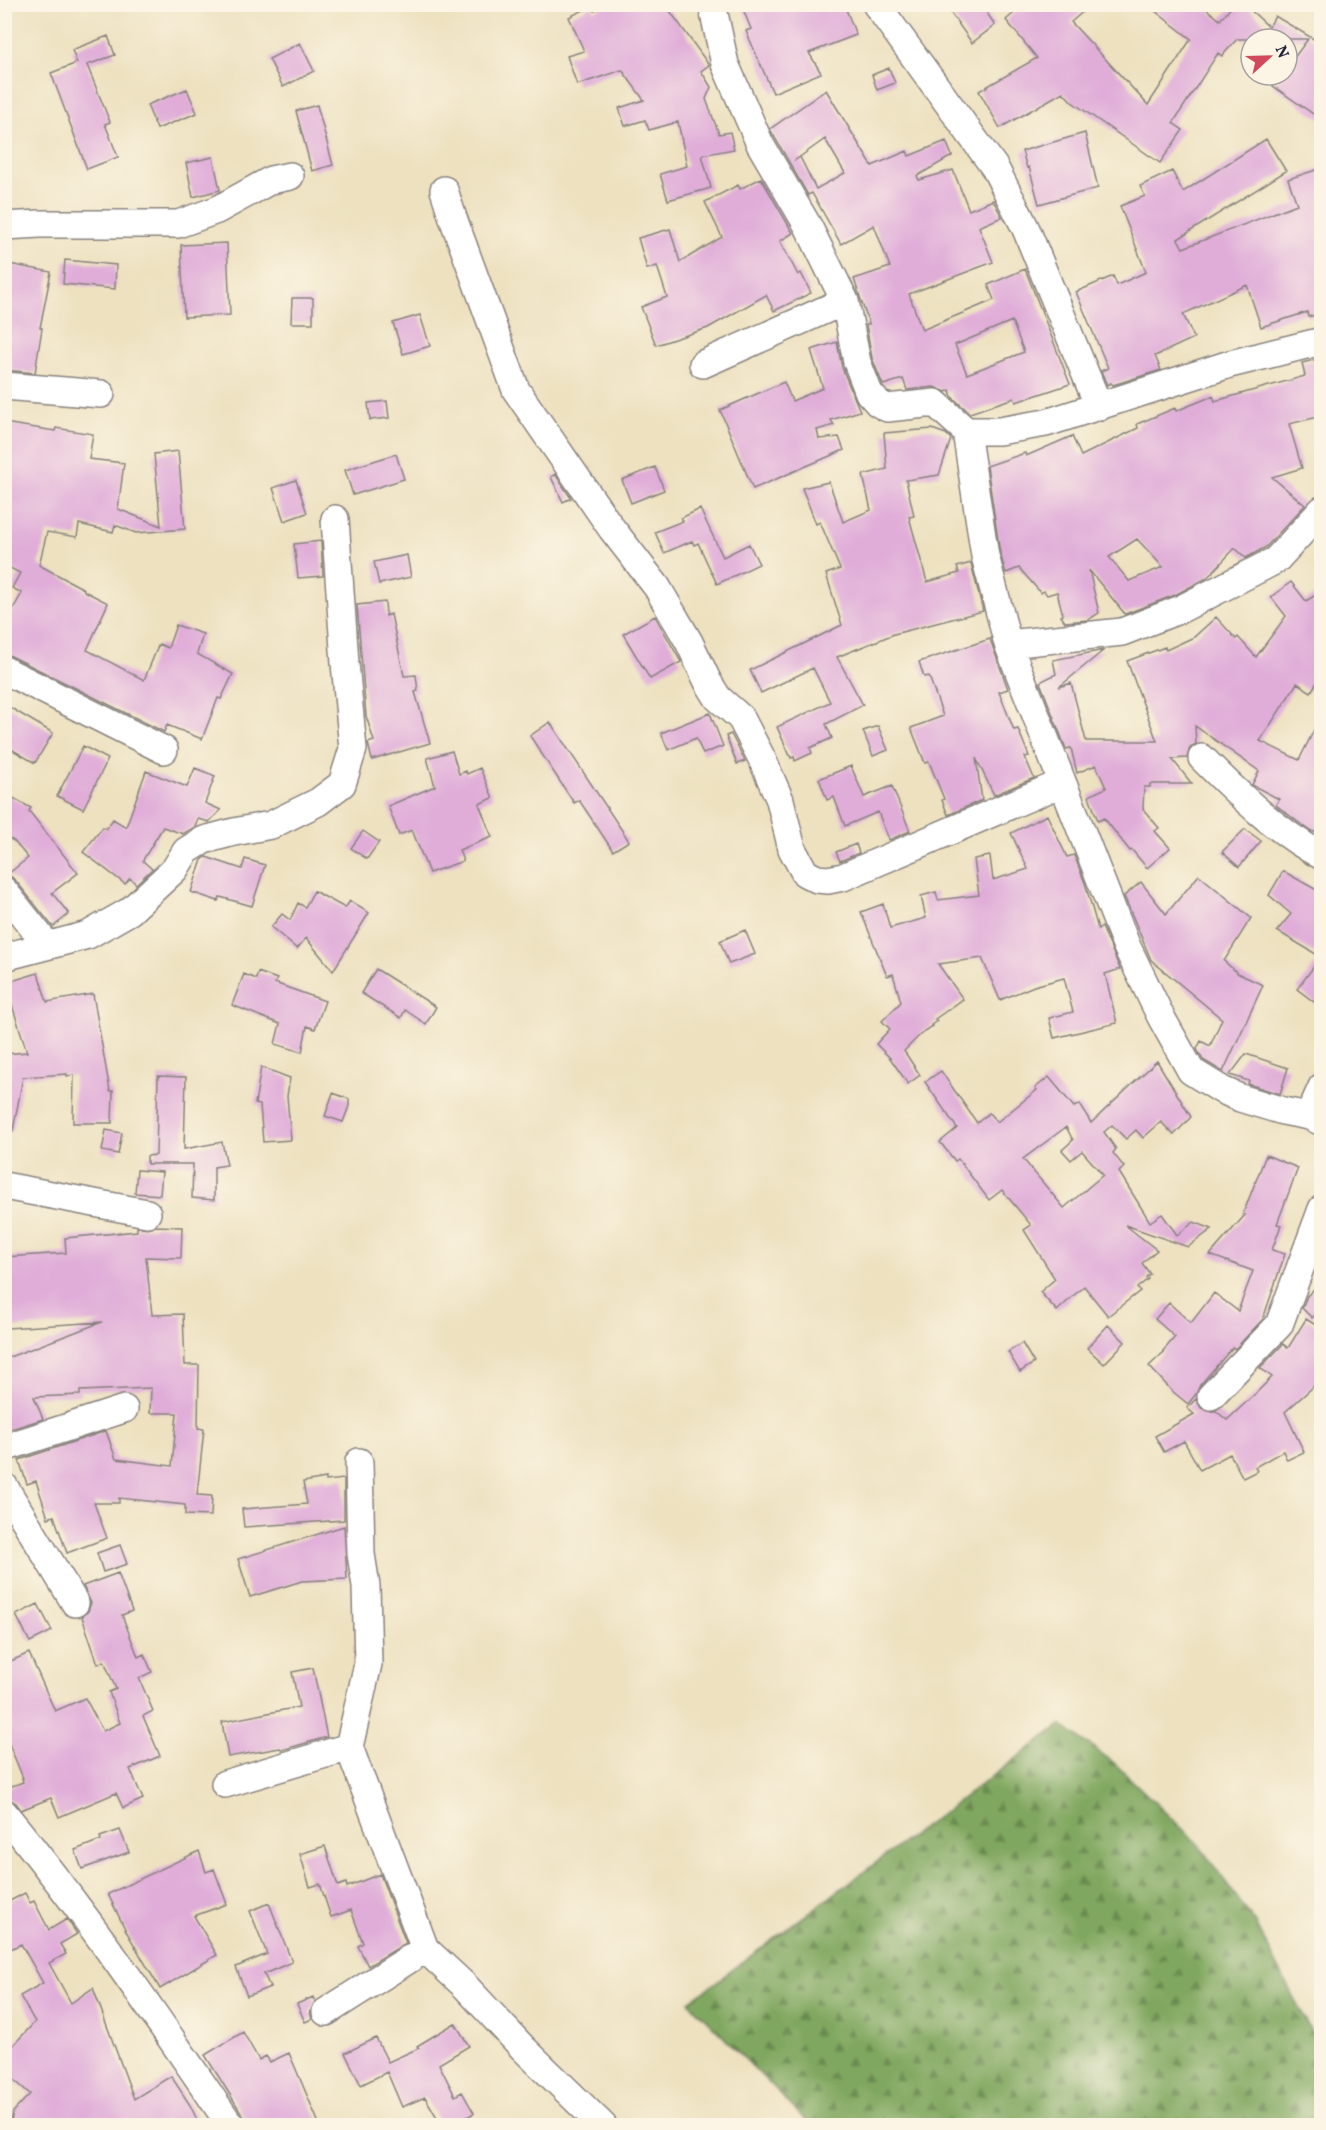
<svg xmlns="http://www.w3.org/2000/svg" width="1326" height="2130" font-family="Vollkorn,serif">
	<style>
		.forest { fill: url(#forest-firs); stroke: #51644c; stroke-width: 1.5 }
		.building { fill: #e0add9; fill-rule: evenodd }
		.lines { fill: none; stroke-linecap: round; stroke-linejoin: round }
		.minor-casing { stroke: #88827e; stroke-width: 30 }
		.minor { stroke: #fff; stroke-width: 27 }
	</style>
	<defs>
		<pattern id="forest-firs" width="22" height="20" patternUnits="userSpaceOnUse" patternTransform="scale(1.5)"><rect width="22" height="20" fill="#80a75e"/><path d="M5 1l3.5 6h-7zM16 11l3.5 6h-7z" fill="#68884f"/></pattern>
	</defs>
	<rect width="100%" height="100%" fill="#fcf5e5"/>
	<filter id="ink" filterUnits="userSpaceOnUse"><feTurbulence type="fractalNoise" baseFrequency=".0167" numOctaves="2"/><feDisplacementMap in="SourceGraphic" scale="12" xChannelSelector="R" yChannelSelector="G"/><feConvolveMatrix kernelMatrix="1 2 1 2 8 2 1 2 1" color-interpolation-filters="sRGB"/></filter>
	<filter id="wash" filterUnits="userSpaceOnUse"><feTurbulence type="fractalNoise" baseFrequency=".008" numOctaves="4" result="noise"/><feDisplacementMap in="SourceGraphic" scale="24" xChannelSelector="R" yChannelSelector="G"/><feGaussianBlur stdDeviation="1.35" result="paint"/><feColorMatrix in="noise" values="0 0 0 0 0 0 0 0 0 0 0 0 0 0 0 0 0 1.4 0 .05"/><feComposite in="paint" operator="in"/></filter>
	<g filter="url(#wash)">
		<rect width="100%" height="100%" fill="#ede1c0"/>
		<path class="forest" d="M 1061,1725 L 1112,1761 L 1198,1844 L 1256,1924 L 1321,2051 L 1321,2125 L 810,2125 L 689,2002 Z"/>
		<g id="blocks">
			<path class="building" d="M 609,4 L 665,4 L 709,65 L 701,71 L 711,87 L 706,99 L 719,134 L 730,132 L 734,149 L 702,155 L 711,188 L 668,200 L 660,174 L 687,166 L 678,122 L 649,130 L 645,120 L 625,126 L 619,108 L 644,100 L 622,70 L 577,85 L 567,56 L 584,51 L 569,17 L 592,6 L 594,11 Z
				M 741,4 L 844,4 L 856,35 L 809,53 L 821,73 L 773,93 L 746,31 L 751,29 Z
				M 960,4 L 981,4 L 995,25 L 972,43 L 950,12 Z
				M 1024,4 L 1092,4 L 1071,22 L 1148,105 L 1191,39 L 1146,4 L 1200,4 L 1220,20 L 1234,4 L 1244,4 L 1269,27 L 1275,16 L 1322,44 L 1322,120 L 1273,86 L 1281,75 L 1287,75 L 1287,67 L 1308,39 L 1237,39 L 1222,56 L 1218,53 L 1173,123 L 1183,130 L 1160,163 L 1072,102 L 1063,92 L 1000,128 L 979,91 L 1037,58 L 1006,20 Z
				M 108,36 L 115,55 L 87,65 L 110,122 L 105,124 L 118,157 L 87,169 L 51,73 L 77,63 L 72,50 Z
				M 300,43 L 314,71 L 283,87 L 269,59 Z
				M 889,68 L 895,83 L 877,90 L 872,75 Z
				M 187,89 L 197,113 L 157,129 L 147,105 Z
				M 826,90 L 872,166 L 907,151 L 909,156 L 946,141 L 952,156 L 917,176 L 919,180 L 953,170 L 969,210 L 993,200 L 1002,217 L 979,227 L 993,262 L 909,294 L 922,330 L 994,300 L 988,285 L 1025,269 L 1070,384 L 1016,402 L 1014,398 L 970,413 L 952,397 L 950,390 L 946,392 L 934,387 L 907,390 L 903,379 L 883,385 L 872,358 L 866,325 L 869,324 L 854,279 L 890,267 L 874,225 L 841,244 L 812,193 L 808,195 L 770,129 ZM 825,139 L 845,173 L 816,189 L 800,157 L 794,161 ZM 1012,321 L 1024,352 L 967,374 L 955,345 Z
				M 317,105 L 333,165 L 312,171 L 296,111 Z
				M 1085,133 L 1098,188 L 1039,204 L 1029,167 L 1027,168 L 1022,151 Z
				M 1266,139 L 1286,171 L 1178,239 L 1183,248 L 1297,204 L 1288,179 L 1322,168 L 1322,313 L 1308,317 L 1307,312 L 1261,327 L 1247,285 L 1183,314 L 1194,338 L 1155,356 L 1161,370 L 1113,385 L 1111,383 L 1107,385 L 1101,371 L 1108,368 L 1076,292 L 1113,276 L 1117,285 L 1146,272 L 1120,206 L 1145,196 L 1140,186 L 1172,171 L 1183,192 Z
				M 213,157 L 220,190 L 193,197 L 186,163 Z
				M 761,178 L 793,233 L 780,241 L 798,275 L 801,273 L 811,293 L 774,311 L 766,295 L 708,328 L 656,345 L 641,307 L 667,297 L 657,266 L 647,269 L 638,238 L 670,229 L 680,262 L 722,237 L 705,202 L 738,185 L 740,189 Z
				M 227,243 L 230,315 L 184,317 L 181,245 Z
				M 65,260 L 116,265 L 115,289 L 63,284 Z
				M 4,263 L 51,272 L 40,328 L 42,328 L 35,373 L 4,370 Z
				M 292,298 L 313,298 L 313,323 L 291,323 Z
				M 420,315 L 430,346 L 403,354 L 393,323 Z
				M 837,342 L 842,368 L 860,411 L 831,420 L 834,425 L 817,430 L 819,439 L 839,437 L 844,450 L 753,489 L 720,410 L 784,382 L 792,401 L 823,388 L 811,350 Z
				M 1322,358 L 1322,416 L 1289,424 L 1302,468 L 1272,477 L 1305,505 L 1266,547 L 1246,558 L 1235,548 L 1207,578 L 1175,595 L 1125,614 L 1089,570 L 1099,613 L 1088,620 L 1065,622 L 1061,616 L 1063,615 L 1057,592 L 1047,595 L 1044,591 L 1041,593 L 1019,568 L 1006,573 L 1000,553 L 987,466 L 1025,453 L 1026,456 L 1072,436 L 1081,456 L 1138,428 L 1137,424 L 1175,408 L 1176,411 L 1213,396 L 1215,401 L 1305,376 L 1302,363 ZM 1137,539 L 1163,567 L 1129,581 L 1109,557 Z
				M 387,401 L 389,418 L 370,420 L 368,403 Z
				M 4,423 L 55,431 L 56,428 L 93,434 L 89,459 L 124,463 L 118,509 L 161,526 L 154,454 L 178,451 L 185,529 L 136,533 L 115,525 L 113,532 L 79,524 L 77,537 L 47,532 L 39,565 L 84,589 L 84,591 L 108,603 L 87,650 L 144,680 L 159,644 L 168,648 L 176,625 L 203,634 L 197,654 L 233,674 L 221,699 L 218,698 L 202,739 L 167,725 L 164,732 L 11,656 L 4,654 L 4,631 L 11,619 L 8,618 L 22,593 L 12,588 L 20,573 L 4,565 Z
				M 932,429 L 946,434 L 951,439 L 939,475 L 906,480 L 914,516 L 909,517 L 927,582 L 959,573 L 957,567 L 971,563 L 983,611 L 894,634 L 837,657 L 863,705 L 826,724 L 832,738 L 810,748 L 812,753 L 795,761 L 794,757 L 791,758 L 777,727 L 830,702 L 813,668 L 761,693 L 750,670 L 842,625 L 826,574 L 840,569 L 820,522 L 816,524 L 802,488 L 829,482 L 843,522 L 871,510 L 863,475 L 887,469 L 884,433 Z
				M 396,454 L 404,479 L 353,495 L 345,470 Z
				M 655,467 L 664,490 L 631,503 L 622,480 Z
				M 555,474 L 571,498 L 563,502 L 551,477 Z
				M 296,480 L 307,513 L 284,521 L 273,488 Z
				M 700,509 L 723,557 L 749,544 L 759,564 L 717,584 L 698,543 L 694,545 L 692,541 L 664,553 L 655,532 L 683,521 L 681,518 Z
				M 321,541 L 323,576 L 298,578 L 294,544 Z
				M 407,555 L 411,577 L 379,584 L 374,562 Z
				M 1291,582 L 1306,601 L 1322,591 L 1322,674 L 1311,692 L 1297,683 L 1260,741 L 1299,760 L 1322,714 L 1322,834 L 1311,831 L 1298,822 L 1276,805 L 1279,799 L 1252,785 L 1259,771 L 1195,726 L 1196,744 L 1190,747 L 1187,758 L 1172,759 L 1192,784 L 1150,784 L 1150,787 L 1144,787 L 1143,809 L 1159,828 L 1155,831 L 1170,848 L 1147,868 L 1132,850 L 1130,851 L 1104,818 L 1098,821 L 1089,796 L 1106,788 L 1096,765 L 1077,773 L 1071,748 L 1066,749 L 1040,682 L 1056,674 L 1053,660 L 1104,650 L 1059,687 L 1071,683 L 1086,741 L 1157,741 L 1127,661 L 1165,647 L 1166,650 L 1194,637 L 1216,617 L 1236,639 L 1238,637 L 1256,657 L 1286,616 L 1271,597 Z
				M 385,602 L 386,616 L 391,614 L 404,676 L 416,675 L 418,691 L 415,692 L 430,743 L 372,760 L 368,743 L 374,741 L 366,716 L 357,605 Z
				M 655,616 L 681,662 L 650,679 L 623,634 Z
				M 990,639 L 1008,689 L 999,692 L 1014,730 L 1018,729 L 1029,756 L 1025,757 L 1034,778 L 994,795 L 976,758 L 982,800 L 948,815 L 942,800 L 944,799 L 929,762 L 925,763 L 911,728 L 943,716 L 929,676 L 924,677 L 919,662 Z
				M 4,704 L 53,733 L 35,763 L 4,745 Z
				M 710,713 L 723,746 L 703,754 L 696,738 L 668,750 L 661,733 Z
				M 550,722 L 629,841 L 613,851 L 579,800 L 574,803 L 530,736 Z
				M 878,726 L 888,750 L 873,756 L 863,731 Z
				M 731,734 L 745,761 L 737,764 L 726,736 Z
				M 83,746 L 108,759 L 83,809 L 57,796 Z
				M 452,751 L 459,774 L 466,771 L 467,774 L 480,768 L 493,798 L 479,804 L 492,837 L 459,850 L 463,861 L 429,873 L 412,830 L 399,835 L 388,806 L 435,786 L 427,758 Z
				M 851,766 L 864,797 L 892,786 L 910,831 L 889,840 L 878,812 L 845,826 L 834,797 L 827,800 L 819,779 Z
				M 195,768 L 215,776 L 205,803 L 221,810 L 209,822 L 198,819 L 195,827 L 183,834 L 163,827 L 144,858 L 143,861 L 152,869 L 136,884 L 130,878 L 125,884 L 83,852 L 103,827 L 106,829 L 113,819 L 126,827 L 146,771 L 187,787 Z
				M 4,793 L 31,808 L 29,811 L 78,873 L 52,893 L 69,914 L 53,927 L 16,881 L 8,874 L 28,858 L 14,841 L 4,836 Z
				M 1047,815 L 1067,857 L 1074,855 L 1085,883 L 1098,929 L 1102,927 L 1120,969 L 1105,974 L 1117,1023 L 1054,1038 L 1049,1018 L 1073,1012 L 1064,978 L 1034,986 L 1000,1000 L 982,958 L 938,964 L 963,999 L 935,1019 L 937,1021 L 931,1025 L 932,1026 L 924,1031 L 904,1051 L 920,1075 L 908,1084 L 890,1058 L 876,1044 L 890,1029 L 882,1021 L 901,1002 L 893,974 L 887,976 L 861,912 L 883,904 L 890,928 L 926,918 L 921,896 L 936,892 L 938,900 L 979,895 L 974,859 L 990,856 L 993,880 L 1028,869 L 1011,833 Z
				M 1245,829 L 1261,841 L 1239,867 L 1222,852 Z
				M 363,831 L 379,842 L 367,859 L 351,848 Z
				M 856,844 L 859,853 L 840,861 L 836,852 Z
				M 206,857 L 242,869 L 245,859 L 265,865 L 252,906 L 220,897 L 218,901 L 191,892 L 202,860 Z
				M 1283,871 L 1322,893 L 1322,1008 L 1297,989 L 1321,957 L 1277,931 L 1291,914 L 1269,895 Z
				M 1199,875 L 1251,918 L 1224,961 L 1239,974 L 1263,985 L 1223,1072 L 1203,1060 L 1197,1049 L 1201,1041 L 1210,1046 L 1222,1019 L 1151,960 L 1124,896 L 1141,882 L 1166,914 Z
				M 314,891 L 345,908 L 350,901 L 369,913 L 333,971 L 306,938 L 297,949 L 271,927 L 282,914 L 290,920 L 298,903 L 305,907 Z
				M 745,930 L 755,954 L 729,964 L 720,941 Z
				M 376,969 L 436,1007 L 426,1024 L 405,1010 L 401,1018 L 361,993 Z
				M 258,972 L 277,979 L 275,983 L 325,1001 L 315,1029 L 307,1026 L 302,1052 L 275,1044 L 280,1024 L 232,1005 L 244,974 L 256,979 Z
				M 38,973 L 47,1002 L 93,994 L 110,1091 L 113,1091 L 112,1123 L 73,1123 L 74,1075 L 67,1076 L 67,1074 L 23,1077 L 13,1131 L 4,1130 L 4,1081 L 8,1081 L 5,1054 L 27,1052 L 5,983 Z
				M 1246,1054 L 1288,1068 L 1280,1094 L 1248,1084 L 1249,1081 L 1230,1075 Z
				M 1157,1061 L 1191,1117 L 1174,1135 L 1161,1122 L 1143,1138 L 1136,1130 L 1126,1139 L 1112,1125 L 1104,1132 L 1116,1149 L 1113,1153 L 1124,1167 L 1119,1172 L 1150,1222 L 1162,1214 L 1177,1235 L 1194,1222 L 1212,1229 L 1188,1247 L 1125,1225 L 1157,1250 L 1142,1263 L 1150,1274 L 1146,1277 L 1148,1279 L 1137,1288 L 1140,1291 L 1108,1316 L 1084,1286 L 1057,1311 L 1040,1292 L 1055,1279 L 1024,1230 L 1031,1225 L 1002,1190 L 989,1200 L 958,1159 L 955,1161 L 940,1142 L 957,1128 L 925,1082 L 941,1071 L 977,1123 L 989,1113 L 997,1122 L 1037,1090 L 1035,1088 L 1049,1077 L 1074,1107 L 1080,1104 L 1091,1123 ZM 1066,1127 L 1073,1140 L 1062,1150 L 1071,1160 L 1082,1151 L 1103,1175 L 1064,1208 L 1023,1159 Z
				M 261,1067 L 290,1078 L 287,1096 L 291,1140 L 263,1142 L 260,1105 L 255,1104 Z
				M 158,1076 L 186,1077 L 184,1149 L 222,1142 L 227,1165 L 214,1167 L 214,1200 L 192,1198 L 193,1164 L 147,1164 L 147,1156 L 156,1155 Z
				M 333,1093 L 349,1099 L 349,1106 L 343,1122 L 325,1116 Z
				M 106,1130 L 122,1133 L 118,1154 L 102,1151 Z
				M 1266,1155 L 1298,1168 L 1277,1224 L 1281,1225 L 1272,1250 L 1285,1254 L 1263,1319 L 1235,1349 L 1233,1347 L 1200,1385 L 1196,1394 L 1188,1404 L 1172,1391 L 1149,1366 L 1164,1352 L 1163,1351 L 1175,1337 L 1155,1319 L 1169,1303 L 1191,1323 L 1214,1293 L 1238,1311 L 1253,1271 L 1210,1255 L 1245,1215 L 1243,1214 Z
				M 137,1170 L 162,1172 L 160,1195 L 135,1193 Z
				M 155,1226 L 182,1227 L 181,1258 L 146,1257 L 152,1315 L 183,1314 L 185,1365 L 199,1365 L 198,1428 L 204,1429 L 197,1495 L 212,1496 L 211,1516 L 185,1515 L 185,1505 L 119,1498 L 119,1503 L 94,1503 L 107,1538 L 67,1553 L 54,1516 L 48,1518 L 36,1481 L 27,1484 L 19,1460 L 106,1431 L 116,1459 L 172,1466 L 177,1413 L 150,1413 L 151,1388 L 80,1391 L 80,1395 L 34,1397 L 43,1419 L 4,1431 L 4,1359 L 102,1322 L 7,1328 L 4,1257 L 66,1253 L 65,1238 L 137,1231 L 137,1227 L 152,1228 Z
				M 1322,1281 L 1322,1308 L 1312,1318 L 1302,1308 L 1307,1296 Z
				M 1306,1319 L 1322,1329 L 1322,1376 L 1313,1387 L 1285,1412 L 1304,1452 L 1287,1460 L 1283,1451 L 1255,1467 L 1257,1471 L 1243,1478 L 1230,1454 L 1200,1470 L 1184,1441 L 1164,1452 L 1155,1436 L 1194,1414 L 1187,1408 L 1196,1399 L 1201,1408 L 1208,1411 L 1216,1411 L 1227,1420 L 1255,1394 L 1272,1377 L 1260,1368 L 1283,1344 L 1288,1348 Z
				M 1108,1325 L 1125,1342 L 1104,1364 L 1087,1348 Z
				M 1022,1343 L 1034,1363 L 1020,1372 L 1008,1352 Z
				M 326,1478 L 326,1481 L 344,1479 L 344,1520 L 244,1527 L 242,1509 L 307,1504 L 303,1482 Z
				M 344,1526 L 347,1579 L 302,1581 L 250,1597 L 238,1559 Z
				M 120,1545 L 127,1564 L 103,1572 L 97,1553 Z
				M 118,1573 L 132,1611 L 122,1615 L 137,1654 L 138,1657 L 144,1654 L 152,1672 L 139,1678 L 153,1711 L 143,1716 L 160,1756 L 130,1769 L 143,1799 L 123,1808 L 116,1793 L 59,1817 L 51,1798 L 21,1810 L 16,1803 L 6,1798 L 4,1793 L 4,1789 L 23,1782 L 22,1778 L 23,1778 L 9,1744 L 4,1746 L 4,1664 L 29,1653 L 55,1711 L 85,1698 L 103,1731 L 120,1723 L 109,1692 L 116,1689 L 104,1661 L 98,1664 L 82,1617 L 88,1611 L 91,1603 L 83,1586 Z
				M 38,1604 L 52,1631 L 30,1642 L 16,1615 Z
				M 313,1668 L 327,1737 L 282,1750 L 280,1748 L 228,1757 L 222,1722 L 299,1707 L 292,1672 Z
				M 120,1830 L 129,1852 L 82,1869 L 75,1850 L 101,1840 L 100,1837 Z
				M 325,1846 L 338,1886 L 346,1883 L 347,1887 L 380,1874 L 406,1943 L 368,1966 L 358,1946 L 363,1943 L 351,1910 L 331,1917 L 320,1884 L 310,1887 L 300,1854 Z
				M 199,1851 L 206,1872 L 214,1869 L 227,1904 L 194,1916 L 217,1955 L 160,1989 L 126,1931 L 108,1894 Z
				M 25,1893 L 30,1903 L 34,1901 L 49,1930 L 67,1919 L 77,1934 L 60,1944 L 66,1954 L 49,1963 L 71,2003 L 93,1988 L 134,2099 L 171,2076 L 190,2105 L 200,2126 L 10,2126 L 13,2112 L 30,2094 L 4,2071 L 4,2055 L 35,2022 L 20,1996 L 43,1983 L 21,1944 L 4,1952 L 4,1904 Z
				M 269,1903 L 292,1962 L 264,1974 L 270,1987 L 247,1996 L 236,1967 L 267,1954 L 250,1911 Z
				M 313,1997 L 315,2002 L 310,2012 L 312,2019 L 305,2022 L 297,2004 Z
				M 455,2023 L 469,2046 L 439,2064 L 455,2096 L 462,2092 L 474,2113 L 452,2126 L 442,2126 L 425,2097 L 402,2107 L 387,2072 L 361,2085 L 345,2053 L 376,2038 L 388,2062 L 419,2048 L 417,2046 Z
				M 243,2032 L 259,2060 L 266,2056 L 270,2062 L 289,2053 L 320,2126 L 247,2126 L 244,2117 L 205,2055 Z"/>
		</g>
	</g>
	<g filter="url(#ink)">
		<use href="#blocks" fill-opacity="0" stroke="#88827e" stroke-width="1.5"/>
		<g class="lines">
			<defs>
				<path id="minor" d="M 712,4 L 725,64 L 760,144 L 808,226 L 845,301 L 857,362 L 869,393 L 878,403 L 887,408 L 935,403 L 966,431 L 985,556 L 1008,644 L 1127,947 L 1161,1017 L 1191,1071 L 1222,1090 L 1240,1098 L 1283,1111 L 1309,1116 L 1322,1122
					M 876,4 L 995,168 L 1026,229 L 1099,407
					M 444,190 L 453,218 L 516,390 L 612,529 L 657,587 L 689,642 L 708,682 L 718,698 L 741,718 L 762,759 L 780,800 L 792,849 L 805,873 L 817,879 L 828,880 L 843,877 L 1062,783
					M 4,226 L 40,224 L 178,224 L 217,210 L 271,180 L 290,176
					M 703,364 L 845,301
					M 4,386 L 101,394
					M 966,431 L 999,431 L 1046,423 L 1230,364 L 1322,341
					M 1008,644 L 1122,632 L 1181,609 L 1276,560 L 1322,510
					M 4,670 L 164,750
					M 1202,758 C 1239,795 1276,831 1322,856
					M 4,891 L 47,945
					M 4,957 L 88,935 L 130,911 L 175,869 L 186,851 L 204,840 L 234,832 L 271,825 L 318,802 L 342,784 L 353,749 L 345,663 L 335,519
					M 1309,1116 L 1322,1087
					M 4,1186 L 147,1213
					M 1211,1396 L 1279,1325 L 1322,1209
					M 4,1448 L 124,1409
					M 359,1462 L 361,1554 L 366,1586 L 368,1664 L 349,1747 L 425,1949 L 465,1986 L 523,2048 L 603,2126
					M 4,1486 L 75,1603
					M 225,1784 L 349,1747
					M 4,1813 C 86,1913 158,2019 231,2126
					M 326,2012 L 425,1949"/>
			</defs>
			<use href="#minor" class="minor-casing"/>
			<use href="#minor" class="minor"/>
		</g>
	</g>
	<rect width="1326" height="2130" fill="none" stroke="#fcf5e5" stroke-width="24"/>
	<g transform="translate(1269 57) rotate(68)"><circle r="28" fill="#fcf5e5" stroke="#a5a1a1" stroke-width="1.5"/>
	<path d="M0-4.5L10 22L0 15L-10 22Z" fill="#d1495b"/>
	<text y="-9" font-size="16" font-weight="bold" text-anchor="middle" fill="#22223b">N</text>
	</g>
</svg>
